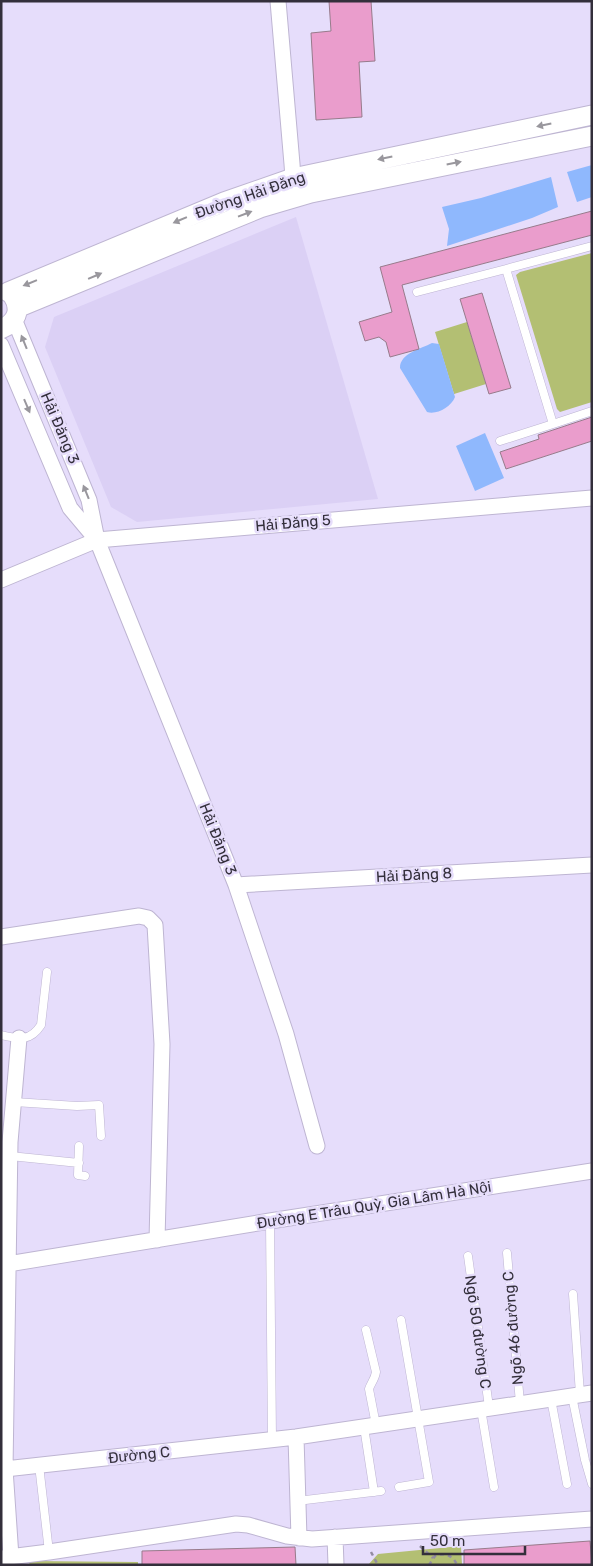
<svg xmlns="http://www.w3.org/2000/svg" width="593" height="1566" font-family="Rubik,sans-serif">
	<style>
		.built { fill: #dbd0f5 }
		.green { fill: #b3bf73 }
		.water { fill: #8fb8fd }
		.building { fill: #ea9dcc; stroke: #977b8b }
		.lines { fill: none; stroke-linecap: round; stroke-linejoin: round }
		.service-casing { stroke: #beb5d2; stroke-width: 9 }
		.minor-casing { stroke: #beb5d2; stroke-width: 17 }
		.tertiary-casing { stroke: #beb5d2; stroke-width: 21 }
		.path { stroke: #938ca2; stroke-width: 2.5; stroke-dasharray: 4 4; stroke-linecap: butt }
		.service { stroke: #fff; stroke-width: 8 }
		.minor { stroke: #fff; stroke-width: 15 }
		.tertiary { stroke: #fff; stroke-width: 19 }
		.oneway { fill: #99979d }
		.labels { text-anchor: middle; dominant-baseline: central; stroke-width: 5; stroke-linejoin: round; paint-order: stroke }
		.street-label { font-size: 15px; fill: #332f3b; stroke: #e6ddfb }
	</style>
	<rect width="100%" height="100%" fill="#e6ddfb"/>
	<path class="built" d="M 296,217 L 378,499 L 137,522 L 111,507 L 45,347 L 54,317 Z"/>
	<path class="green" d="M 592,253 L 592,402 L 560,412 L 557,409 L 516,275 L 520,272 Z
		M 467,322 L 486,384 L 454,394 L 435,332 Z
		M 461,1546 L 462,1565 L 368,1565 L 378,1554 Z
		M 30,1561 L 138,1562 L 138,1565 L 29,1565 Z"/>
	<path class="water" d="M 592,165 L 592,197 L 577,202 L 567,172 Z
		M 551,177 L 558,207 L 532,218 L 447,246 L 449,229 L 442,207 L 481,198 Z
		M 432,343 L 439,344 L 455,397 C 451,407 437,415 427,412 L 400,368 C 400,353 421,349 432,343 Z
		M 485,433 L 504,478 L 475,491 L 456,446 Z"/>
	<path class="building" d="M 329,1 L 371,1 L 375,61 L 359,62 L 362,117 L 316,120 L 311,33 L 331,31 Z
		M 592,211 L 592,235 L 402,285 L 419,349 L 390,357 L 386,342 L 379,337 L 365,341 L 359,322 L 392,312 L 380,267 Z
		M 482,293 L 511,388 L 489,394 L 460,299 Z
		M 592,417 L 592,441 L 506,469 L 500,452 L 539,439 L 538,435 Z
		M 590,1541 L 592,1565 L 464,1565 L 464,1550 Z
		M 295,1547 L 296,1565 L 142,1565 L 142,1551 Z"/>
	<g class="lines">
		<defs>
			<path id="service" d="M 592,246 L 506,269 L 553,424 L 592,411
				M 417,292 L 506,269
				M 500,441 L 553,424
				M 1,1035 C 19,1039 30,1042 41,1025 L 47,972
				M 14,1102 L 77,1106 L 99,1105 L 101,1136
				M 79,1146 L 78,1175 L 85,1176
				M 10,1156 L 79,1163
				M 270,1221 L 272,1440
				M 507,1253 L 520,1403
				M 468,1256 L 489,1407
				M 573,1294 L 580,1394
				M 366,1330 L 376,1372 C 375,1379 371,1383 369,1389 L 376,1425
				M 572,1396 L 585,1460 L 592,1484
				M 551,1399 L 567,1484
				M 481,1409 L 494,1487
				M 364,1427 L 374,1492
				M 39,1465 L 49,1552
				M 399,1487 L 429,1482 L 401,1320
				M 297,1501 L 381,1491"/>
			<path id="minor" d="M 278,1 L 292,164 L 293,178 L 297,189
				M 14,319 L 89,500 L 97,540 L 236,885 L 286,1034 L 317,1146
				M 1,345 L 70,508 L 96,539
				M 1,580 L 97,540 L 592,498
				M 236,885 L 592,865
				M 1,937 L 139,916 L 148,918 L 155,925 L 162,1044 L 157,1240
				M 8,1264 L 270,1221 L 592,1171
				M 296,1437 L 299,1538
				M 5,1469 L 296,1437 L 592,1393
				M 335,1537 L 336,1565
				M 11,1557 L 5,1469 L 10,1142 L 19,1038
				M 1,1558 L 49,1552 L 236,1524 L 248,1525 L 287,1536 L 312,1539 L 592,1519"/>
			<path id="tertiary" d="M 8,292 L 224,202 L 293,178 L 592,115
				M 17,308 L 260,208 L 311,193 L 592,136
				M 1,329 C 16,323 22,310 13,296"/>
		</defs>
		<use href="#service" class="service-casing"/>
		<use href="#minor" class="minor-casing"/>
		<use href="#tertiary" class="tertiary-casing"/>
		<path class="path" d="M 420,1546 L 433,1558
			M 371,1552 L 378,1565
			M 429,1565 L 435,1556 C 444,1552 453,1555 457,1565"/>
		<use href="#service" class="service"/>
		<use href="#minor" class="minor"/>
		<use href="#tertiary" class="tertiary"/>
	</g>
	<defs><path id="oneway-solid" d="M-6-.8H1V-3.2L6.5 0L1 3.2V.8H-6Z" transform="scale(1.25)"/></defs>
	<g class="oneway">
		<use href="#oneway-solid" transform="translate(544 125) rotate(168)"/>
		<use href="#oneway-solid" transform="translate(385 158) rotate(168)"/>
		<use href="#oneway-solid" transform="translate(454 163) rotate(-11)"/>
		<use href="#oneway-solid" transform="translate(245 214) rotate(-21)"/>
		<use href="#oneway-solid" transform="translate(180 220) rotate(157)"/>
		<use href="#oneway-solid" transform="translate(95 276) rotate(-23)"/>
		<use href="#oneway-solid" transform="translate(30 283) rotate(158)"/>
		<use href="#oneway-solid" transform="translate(24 342) rotate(-112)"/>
		<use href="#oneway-solid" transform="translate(27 406) rotate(67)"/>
		<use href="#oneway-solid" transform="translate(86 492) rotate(-112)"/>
	</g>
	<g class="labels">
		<g class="street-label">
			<text transform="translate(250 195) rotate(-19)">Đường Hải Đăng</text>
			<text transform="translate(60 428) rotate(67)">Hải Đăng 3</text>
			<text transform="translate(293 523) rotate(-5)">Hải Đăng 5</text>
			<text transform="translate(218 839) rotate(68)">Hải Đăng 3</text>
			<text transform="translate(414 875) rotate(-3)">Hải Đăng 8</text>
			<text transform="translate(374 1205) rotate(-9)">Đường E Trâu Quỳ, Gia Lâm Hà Nội</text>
			<text transform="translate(513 1328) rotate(-95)">Ngõ 46 đường C</text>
			<text transform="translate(478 1332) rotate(82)">Ngõ 50 đường C</text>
			<text transform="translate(139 1455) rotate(-6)">Đường C</text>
		</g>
	</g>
	<rect width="593" height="1566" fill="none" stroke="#332f3b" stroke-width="5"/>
	<path d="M423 1546v8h102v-8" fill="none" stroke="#332f3b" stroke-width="2.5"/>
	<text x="430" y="1546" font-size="15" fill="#332f3b" stroke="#e6ddfb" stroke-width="4" paint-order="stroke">50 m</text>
</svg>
